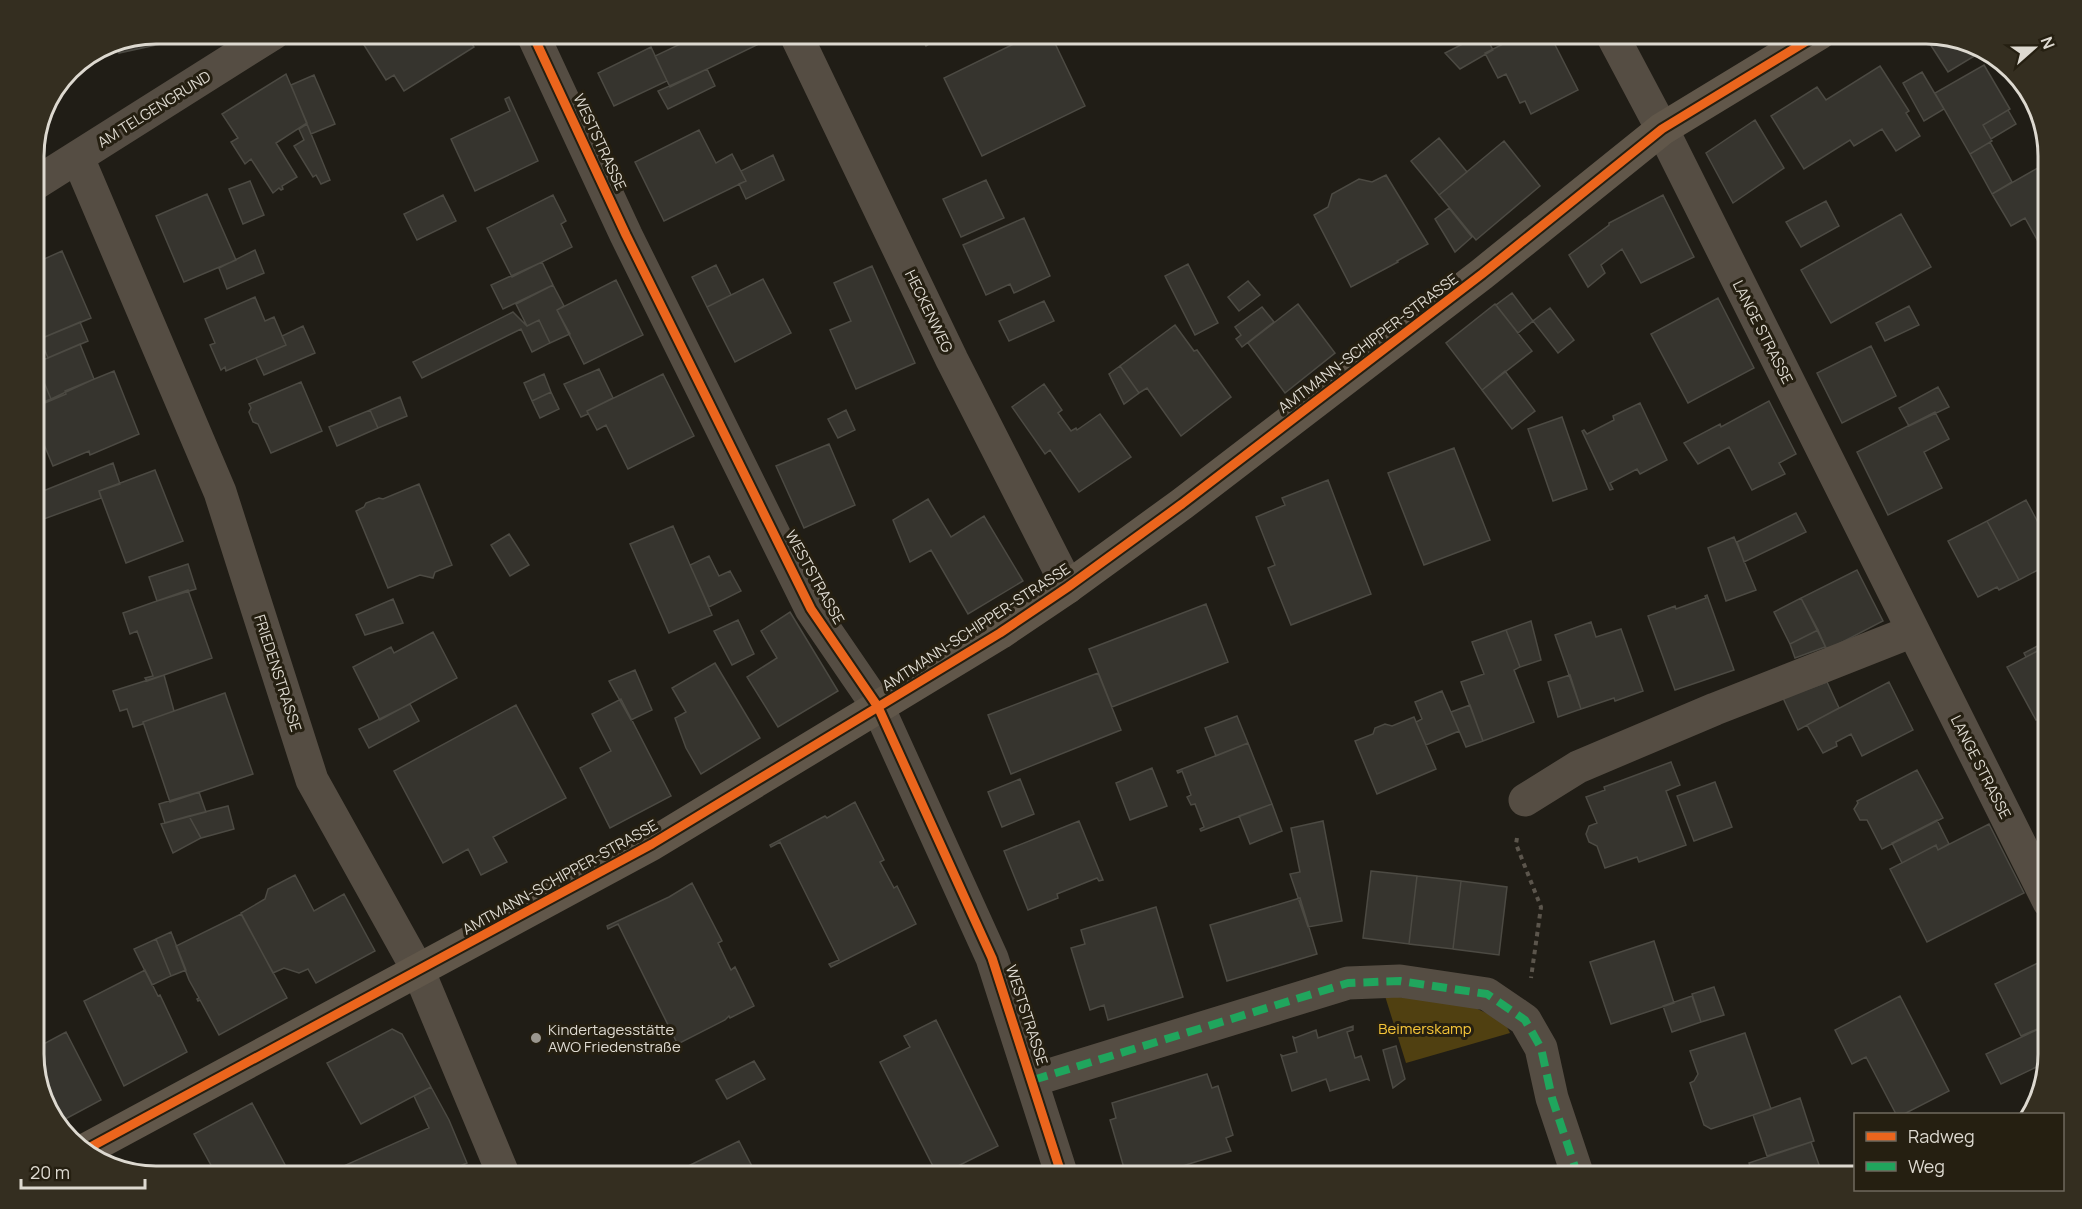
<svg xmlns="http://www.w3.org/2000/svg" width="2082" height="1209" font-family="Manrope,sans-serif">
	<style>
		.green { fill: #504011 }
		.building { fill: #36342e; stroke: #4c4a43; stroke-width: 1.5 }
		.lines { fill: none; stroke-linecap: round; stroke-linejoin: round }
		.path { stroke: #5b554c; stroke-width: 4; stroke-dasharray: 4.5 4.5; stroke-linecap: butt }
		.street { stroke: #554d43; stroke-width: 33 }
		.secondary { stroke: #61574a; stroke-width: 33 }
		.quiet { stroke: #20a55d; stroke-width: 8; stroke-dasharray: 15 8; stroke-linecap: butt }
		.cycleway-casing { stroke: #251f11; stroke-width: 13 }
		.cycleway { stroke: #eb651d; stroke-width: 9 }
		.poi-dot { fill: #9b978f; stroke: #251f11; stroke-width: 2 }
		.labels { text-anchor: middle; dominant-baseline: central; stroke-width: 6; stroke-linejoin: round; paint-order: stroke }
		.street-label { font-size: 15px; fill: #ddd9d0; stroke: #251f11 }
		.park-label { font-size: 15px; fill: #f6c539; stroke: #251f11 }
		.poi-label { font-size: 15px; fill: #ddd9d0; stroke: #251f11; text-anchor: start }
		.rim { fill: none; stroke: #ddd9d0; stroke-width: 3 }
	</style>
	<rect width="100%" height="100%" fill="#201d16"/>
	<path class="green" d="M 1385,996 L 1462,1002 L 1504,1021 L 1510,1033 L 1406,1063 Z"/>
	<path class="building" d="M 156,33 L 174,33 L 175,41 L 119,53 L 116,41 Z
		M 375,33 L 465,33 L 474,47 L 404,91 L 394,75 L 386,80 L 364,45 L 372,40 L 369,36 Z
		M 686,33 L 754,33 L 759,44 L 670,87 L 655,56 L 689,40 Z
		M 918,33 L 947,33 L 926,46 Z
		M 1036,33 L 1050,33 L 1085,106 L 982,156 L 944,78 Z
		M 1484,33 L 1493,50 L 1460,69 L 1445,53 Z
		M 1525,33 L 1549,33 L 1578,90 L 1531,114 L 1525,101 L 1520,103 L 1506,74 L 1498,78 L 1485,53 Z
		M 1939,36 L 1986,49 L 1948,72 L 1930,44 L 1940,39 Z
		M 651,47 L 667,81 L 614,106 L 598,73 Z
		M 1984,65 L 2010,109 L 1983,125 L 1992,141 L 1970,154 L 1935,93 Z
		M 2004,65 L 2014,75 L 2008,78 L 2001,67 Z
		M 1880,66 L 1909,111 L 1906,113 L 1920,136 L 1896,151 L 1882,129 L 1854,146 L 1850,140 L 1804,169 L 1771,116 L 1817,87 L 1826,100 Z
		M 707,69 L 715,86 L 668,109 L 658,91 Z
		M 1922,72 L 1944,109 L 1924,121 L 1903,83 Z
		M 286,74 L 307,123 L 276,143 L 297,177 L 282,186 L 283,189 L 281,190 L 279,188 L 273,193 L 251,159 L 245,164 L 231,142 L 238,138 L 222,114 Z
		M 314,75 L 335,124 L 311,134 L 291,85 Z
		M 509,97 L 538,161 L 475,191 L 451,139 L 510,111 L 505,99 Z
		M 2008,110 L 2016,124 L 1991,139 L 1983,125 Z
		M 1755,120 L 1784,168 L 1733,203 L 1706,153 Z
		M 307,124 L 330,180 L 321,184 L 316,175 L 313,177 L 294,146 L 304,140 L 299,129 Z
		M 699,130 L 716,163 L 732,154 L 746,181 L 664,221 L 635,162 Z
		M 1439,138 L 1467,172 L 1439,195 L 1411,161 Z
		M 1504,141 L 1540,186 L 1476,240 L 1439,195 Z
		M 1990,142 L 2012,182 L 1992,194 L 1970,154 Z
		M 773,155 L 784,180 L 746,199 L 739,184 L 746,181 L 741,171 Z
		M 2043,165 L 2049,174 L 2049,250 L 2044,252 L 2025,218 L 2011,226 L 1992,194 Z
		M 1386,175 L 1428,244 L 1397,261 L 1398,262 L 1351,287 L 1314,215 L 1328,207 L 1332,194 L 1359,179 L 1372,182 Z
		M 986,180 L 1004,218 L 961,237 L 943,199 Z
		M 250,181 L 264,215 L 243,224 L 229,189 Z
		M 207,194 L 236,260 L 184,282 L 156,216 Z
		M 443,195 L 456,221 L 417,240 L 404,214 Z
		M 553,195 L 566,221 L 561,224 L 572,247 L 512,277 L 487,228 Z
		M 1663,195 L 1694,257 L 1641,283 L 1622,249 L 1601,265 L 1605,273 L 1588,287 L 1569,255 L 1609,225 L 1609,223 Z
		M 1826,201 L 1839,226 L 1801,247 L 1786,222 Z
		M 1449,208 L 1472,237 L 1455,252 L 1435,219 Z
		M 1901,214 L 1931,267 L 1831,323 L 1801,270 Z
		M 1024,218 L 1050,276 L 1014,293 L 1010,284 L 986,295 L 963,245 Z
		M 255,250 L 264,273 L 227,289 L 219,268 Z
		M 62,251 L 91,318 L 40,339 L 33,324 L 33,264 Z
		M 542,262 L 553,285 L 503,309 L 491,285 Z
		M 1188,264 L 1218,323 L 1195,335 L 1165,276 Z
		M 716,265 L 731,295 L 707,307 L 692,277 Z
		M 872,266 L 915,363 L 856,389 L 830,330 L 851,321 L 834,283 Z
		M 763,279 L 791,333 L 735,362 L 707,307 Z
		M 616,280 L 643,335 L 584,364 L 557,310 Z
		M 1248,281 L 1260,295 L 1239,311 L 1228,297 Z
		M 553,285 L 564,306 L 557,310 L 570,334 L 550,343 L 539,320 L 527,326 L 516,304 Z
		M 1512,293 L 1533,321 L 1518,333 L 1496,305 Z
		M 255,297 L 265,321 L 274,317 L 286,345 L 226,371 L 225,367 L 221,370 L 210,345 L 215,343 L 205,319 Z
		M 1718,298 L 1754,368 L 1688,403 L 1651,334 Z
		M 1044,301 L 1054,321 L 1009,341 L 999,321 Z
		M 1298,304 L 1335,353 L 1285,393 L 1248,343 Z
		M 1495,304 L 1532,351 L 1482,390 L 1446,343 Z
		M 1909,306 L 1919,325 L 1885,341 L 1876,323 Z
		M 1262,307 L 1274,322 L 1242,347 L 1236,339 L 1241,335 L 1235,327 Z
		M 1550,308 L 1574,340 L 1558,353 L 1533,321 Z
		M 513,312 L 527,326 L 539,320 L 550,343 L 532,352 L 521,329 L 422,378 L 413,362 Z
		M 80,322 L 88,341 L 48,358 L 40,339 Z
		M 1175,325 L 1194,351 L 1197,350 L 1231,397 L 1181,436 L 1147,388 L 1139,393 L 1120,366 Z
		M 303,326 L 315,353 L 264,375 L 256,358 L 286,345 L 282,336 Z
		M 80,344 L 94,379 L 51,399 L 36,363 Z
		M 1871,346 L 1896,396 L 1842,423 L 1817,373 Z
		M 36,363 L 51,399 L 33,406 L 33,364 Z
		M 1120,366 L 1139,393 L 1124,404 L 1109,374 Z
		M 599,369 L 613,398 L 587,411 L 588,414 L 581,417 L 564,384 Z
		M 114,371 L 139,434 L 90,455 L 89,451 L 53,466 L 33,418 L 33,408 L 66,394 L 65,391 Z
		M 1505,371 L 1535,411 L 1512,429 L 1482,390 Z
		M 544,374 L 551,392 L 532,401 L 524,383 Z
		M 663,374 L 694,436 L 628,469 L 606,425 L 597,430 L 587,411 Z
		M 301,382 L 322,431 L 271,453 L 258,424 L 253,422 L 249,412 L 251,408 L 249,404 Z
		M 1044,384 L 1062,410 L 1058,413 L 1071,431 L 1076,428 L 1077,430 L 1100,414 L 1131,457 L 1079,492 L 1050,450 L 1045,454 L 1012,407 Z
		M 1938,387 L 1949,407 L 1909,426 L 1899,408 Z
		M 551,392 L 559,409 L 540,418 L 532,401 Z
		M 400,397 L 407,416 L 378,428 L 370,410 Z
		M 1769,401 L 1796,454 L 1779,463 L 1785,474 L 1752,490 L 1729,447 L 1698,464 L 1684,443 L 1720,424 L 1721,427 Z
		M 1640,403 L 1667,460 L 1640,474 L 1637,469 L 1610,483 L 1613,489 L 1610,490 L 1582,431 L 1584,430 L 1587,434 L 1614,420 L 1613,416 Z
		M 370,410 L 378,428 L 337,446 L 329,427 Z
		M 846,410 L 855,430 L 838,438 L 828,419 Z
		M 1935,412 L 1949,439 L 1924,452 L 1942,488 L 1888,515 L 1857,452 Z
		M 1562,417 L 1587,489 L 1553,501 L 1528,429 Z
		M 829,444 L 855,505 L 804,528 L 776,466 Z
		M 1454,448 L 1490,540 L 1424,565 L 1388,473 Z
		M 113,463 L 120,484 L 99,491 L 101,498 L 33,523 L 33,495 Z
		M 155,470 L 183,541 L 126,563 L 99,491 Z
		M 1328,480 L 1371,594 L 1291,625 L 1268,568 L 1275,565 L 1256,517 L 1285,505 L 1282,498 Z
		M 419,484 L 452,565 L 435,572 L 433,578 L 420,575 L 388,588 L 356,511 L 364,507 L 366,503 L 379,498 L 383,499 Z
		M 928,499 L 951,537 L 984,516 L 1023,581 L 968,614 L 931,550 L 910,562 L 893,520 Z
		M 2026,500 L 2049,543 L 2049,564 L 2019,580 L 1987,521 Z
		M 1796,513 L 1806,532 L 1744,562 L 1737,542 Z
		M 1987,521 L 2019,580 L 1999,590 L 1997,587 L 1978,597 L 1948,541 Z
		M 673,526 L 712,615 L 669,633 L 630,544 Z
		M 509,534 L 529,565 L 510,576 L 491,545 Z
		M 1734,537 L 1756,590 L 1726,601 L 1708,548 Z
		M 709,556 L 719,576 L 730,571 L 741,591 L 709,607 L 690,565 Z
		M 188,564 L 196,589 L 157,601 L 149,577 Z
		M 1857,570 L 1883,621 L 1827,650 L 1801,598 Z
		M 188,590 L 212,658 L 147,681 L 145,678 L 153,676 L 137,631 L 130,634 L 123,613 Z
		M 1707,595 L 1734,670 L 1675,690 L 1648,616 L 1675,606 L 1676,609 L 1706,598 L 1705,596 Z
		M 1801,598 L 1818,630 L 1790,644 L 1774,612 Z
		M 393,599 L 403,623 L 365,635 L 356,615 Z
		M 1206,604 L 1228,662 L 1112,707 L 1089,649 Z
		M 790,612 L 838,691 L 778,727 L 747,677 L 777,658 L 761,631 Z
		M 738,620 L 754,654 L 732,665 L 714,631 Z
		M 1531,621 L 1541,660 L 1520,667 L 1506,630 Z
		M 1591,622 L 1596,637 L 1621,629 L 1643,691 L 1615,701 L 1614,698 L 1581,709 L 1555,635 Z
		M 1506,630 L 1520,667 L 1514,670 L 1534,722 L 1483,741 L 1461,682 L 1484,674 L 1472,642 Z
		M 1818,630 L 1827,650 L 1825,647 L 1795,658 L 1790,644 Z
		M 433,632 L 457,678 L 380,720 L 353,667 L 391,647 L 394,653 Z
		M 2049,640 L 2049,645 L 2026,657 L 2024,653 Z
		M 2049,645 L 2049,713 L 2036,720 L 2007,667 Z
		M 715,663 L 760,738 L 701,774 L 686,748 L 675,718 L 686,712 L 672,688 Z
		M 635,670 L 652,710 L 631,720 L 609,681 Z
		M 1098,673 L 1121,730 L 1011,774 L 988,715 Z
		M 164,675 L 174,711 L 143,722 L 143,724 L 133,727 L 127,709 L 120,711 L 113,691 Z
		M 1570,675 L 1581,709 L 1558,717 L 1548,682 Z
		M 1827,682 L 1839,708 L 1798,730 L 1783,698 Z
		M 1889,682 L 1913,730 L 1862,756 L 1851,734 L 1836,742 L 1837,746 L 1823,753 L 1807,725 Z
		M 1442,691 L 1459,731 L 1426,745 L 1416,722 L 1422,719 L 1415,702 Z
		M 225,693 L 253,774 L 170,802 L 143,722 Z
		M 621,699 L 671,796 L 610,828 L 580,768 L 611,751 L 592,714 Z
		M 410,704 L 419,721 L 369,748 L 359,729 Z
		M 516,705 L 566,798 L 493,837 L 507,862 L 481,875 L 468,849 L 443,863 L 394,771 Z
		M 1470,705 L 1483,741 L 1466,747 L 1451,712 Z
		M 1237,716 L 1248,743 L 1216,756 L 1205,728 Z
		M 1414,717 L 1436,769 L 1377,794 L 1355,741 L 1373,734 L 1375,728 L 1385,724 L 1392,726 Z
		M 1248,743 L 1272,804 L 1201,831 L 1200,829 L 1204,827 L 1195,804 L 1191,805 L 1187,797 L 1191,795 L 1182,771 L 1178,773 L 1177,771 Z
		M 1671,762 L 1680,785 L 1666,791 L 1686,845 L 1639,862 L 1637,857 L 1605,868 L 1597,846 L 1589,842 L 1586,834 L 1589,826 L 1597,823 L 1586,797 L 1605,790 L 1604,787 Z
		M 1152,768 L 1167,806 L 1130,820 L 1116,783 Z
		M 1917,770 L 1943,818 L 1882,849 L 1867,820 L 1860,820 L 1854,809 L 1858,803 L 1857,801 Z
		M 1020,779 L 1034,814 L 1002,827 L 988,792 Z
		M 1715,782 L 1732,827 L 1694,841 L 1677,796 Z
		M 199,792 L 206,812 L 165,823 L 159,804 Z
		M 2049,794 L 2049,818 L 2039,800 Z
		M 855,802 L 884,860 L 880,862 L 894,888 L 897,886 L 916,924 L 831,967 L 829,964 L 839,960 L 780,842 L 771,847 L 770,845 L 825,816 L 827,818 Z
		M 1272,804 L 1282,831 L 1250,844 L 1239,816 Z
		M 228,806 L 234,829 L 201,838 L 189,816 Z
		M 189,816 L 201,838 L 173,853 L 161,824 Z
		M 1937,820 L 1949,844 L 1938,850 L 1936,845 L 1902,863 L 1892,843 Z
		M 1079,821 L 1103,880 L 1099,881 L 1097,878 L 1057,894 L 1058,898 L 1028,910 L 1004,851 Z
		M 1323,821 L 1342,921 L 1308,927 L 1290,874 L 1300,872 L 1291,828 Z
		M 1989,824 L 2024,893 L 1927,942 L 1890,869 L 1936,845 L 1938,850 Z
		M 1371,871 L 1417,876 L 1409,944 L 1363,938 Z
		M 295,875 L 314,911 L 344,894 L 375,951 L 316,983 L 308,969 L 299,973 L 284,968 L 273,973 L 241,913 L 265,899 L 268,889 Z
		M 1417,876 L 1461,881 L 1453,949 L 1409,944 Z
		M 1461,881 L 1507,887 L 1499,955 L 1453,949 Z
		M 692,883 L 722,941 L 718,943 L 731,970 L 735,967 L 754,1006 L 730,1018 L 729,1016 L 725,1020 L 668,1049 L 667,1046 L 676,1041 L 618,924 L 608,929 L 607,926 L 669,897 Z
		M 1300,898 L 1317,954 L 1227,981 L 1210,925 Z
		M 1156,907 L 1183,997 L 1108,1020 L 1104,1005 L 1090,1010 L 1071,948 L 1085,944 L 1081,930 Z
		M 241,914 L 287,998 L 219,1035 L 200,1000 L 198,1001 L 197,999 L 199,998 L 189,980 L 176,946 Z
		M 171,932 L 186,970 L 171,976 L 156,939 Z
		M 156,939 L 171,976 L 152,985 L 134,949 Z
		M 1654,941 L 1674,1003 L 1611,1024 L 1590,962 Z
		M 2046,959 L 2049,966 L 2049,1024 L 2021,1036 L 1995,984 Z
		M 145,970 L 158,996 L 160,995 L 187,1052 L 124,1086 L 84,1001 Z
		M 1714,987 L 1724,1015 L 1701,1022 L 1692,994 Z
		M 1692,996 L 1701,1022 L 1672,1032 L 1663,1006 Z
		M 1900,996 L 1949,1091 L 1904,1114 L 1896,1114 L 1866,1057 L 1852,1064 L 1835,1030 Z
		M 936,1020 L 998,1146 L 938,1176 L 880,1062 L 910,1047 L 904,1036 Z
		M 2049,1024 L 2049,1054 L 2047,1062 L 2001,1084 L 1986,1054 Z
		M 1353,1026 L 1353,1030 L 1347,1032 L 1355,1058 L 1361,1056 L 1369,1080 L 1367,1079 L 1330,1091 L 1326,1079 L 1292,1091 L 1281,1055 L 1283,1056 L 1297,1052 L 1293,1037 L 1295,1038 L 1316,1030 L 1318,1038 Z
		M 392,1029 L 402,1034 L 431,1087 L 361,1124 L 327,1063 Z
		M 66,1032 L 101,1100 L 56,1124 L 53,1121 L 34,1064 L 42,1059 L 36,1048 Z
		M 1745,1033 L 1771,1109 L 1711,1129 L 1704,1125 L 1690,1083 L 1694,1081 L 1698,1074 L 1690,1051 Z
		M 1396,1046 L 1405,1079 L 1393,1088 L 1383,1050 Z
		M 754,1061 L 765,1079 L 727,1099 L 716,1080 Z
		M 1207,1074 L 1212,1088 L 1218,1086 L 1233,1135 L 1226,1138 L 1231,1151 L 1150,1176 L 1134,1176 L 1131,1166 L 1124,1168 L 1110,1120 L 1116,1118 L 1112,1103 Z
		M 431,1087 L 449,1120 L 467,1163 L 438,1176 L 343,1176 L 339,1168 L 429,1128 L 414,1096 Z
		M 1800,1098 L 1814,1141 L 1767,1156 L 1753,1115 Z
		M 252,1103 L 291,1176 L 217,1176 L 194,1134 Z
		M 739,1141 L 757,1176 L 668,1176 Z
		M 1811,1142 L 1823,1176 L 1753,1176 L 1749,1163 Z
		M 339,1168 L 343,1176 L 329,1176 L 327,1174 Z
		M 1258,1169 L 1260,1176 L 1236,1176 Z"/>
	<g class="lines">
		<path class="path" d="M 1517,838 L 1516,844 L 1541,907 L 1531,978"/>
		<path class="street" d="M 532,33 L 626,235 L 811,609 L 878,707 L 992,958 L 1062,1176
			M 795,33 L 952,360 L 1068,587
			M 1611,33 L 1662,129 L 2049,902
			M 78,158 L 220,492 L 312,780 L 419,972 L 504,1176
			M 33,185 L 274,33
			M 1525,800 L 1578,767 L 1715,709 L 1913,631
			M 1033,1080 L 1348,983 L 1400,981 L 1487,994 L 1525,1020 L 1541,1048 L 1552,1098 L 1578,1176"/>
		<path class="secondary" d="M 85,1150 L 652,844 L 1000,633 L 1068,587 L 1182,504 L 1482,274 L 1662,129 L 1820,33"/>
		<path class="quiet" d="M 1033,1080 L 1348,983 L 1400,981 L 1487,994 L 1525,1020 L 1541,1048 L 1552,1098 L 1578,1176"/>
		<defs>
			<path id="cycleway" d="M 532,33 L 626,235 L 811,609 L 878,707 L 992,958 L 1062,1176
				M 85,1150 L 652,844 L 1000,633 L 1068,587 L 1182,504 L 1482,274 L 1662,129 L 1820,33"/>
		</defs>
		<use href="#cycleway" class="cycleway-casing"/>
		<use href="#cycleway" class="cycleway"/>
	</g>
	<circle class="poi-dot" cx="536" cy="1038" r="6"/>
	<g class="labels">
		<g class="street-label">
			<text transform="translate(154 109) rotate(-32)">AM TELGENGRUND</text>
			<text transform="translate(600 142) rotate(65)">WESTSTRASSE</text>
			<text transform="translate(929 311) rotate(64)">HECKENWEG</text>
			<text transform="translate(1763 332) rotate(63)">LANGE STRASSE</text>
			<text transform="translate(1368 343) rotate(-37)">AMTMANN-SCHIPPER-STRASSE</text>
			<text transform="translate(815 577) rotate(61)">WESTSTRASSE</text>
			<text transform="translate(976 627) rotate(-33)">AMTMANN-SCHIPPER-STRASSE</text>
			<text transform="translate(278 673) rotate(72)">FRIEDENSTRASSE</text>
			<text transform="translate(1981 767) rotate(63)">LANGE STRASSE</text>
			<text transform="translate(560 877) rotate(-29)">AMTMANN-SCHIPPER-STRASSE</text>
			<text transform="translate(1027 1015) rotate(72)">WESTSTRASSE</text>
		</g>
		<g class="park-label">
			<text x="1425" y="1028">Beimerskamp</text>
		</g>
		<g class="poi-label">
			<text x="548" y="1029">Kindertagesstätte<tspan x="548" dy="17">AWO Friedenstraße</tspan></text>
		</g>
	</g>
	<path d="M0 0H2082V1209H0ZM156 44H1926A112 112 0 0 1 2038 156V1054A112 112 0 0 1 1926 1166H156A112 112 0 0 1 44 1054V156A112 112 0 0 1 156 44Z" fill="#342e20" fill-rule="evenodd"/>
	<path class="rim" d="M156 44H1926A112 112 0 0 1 2038 156V1054A112 112 0 0 1 1926 1166H156A112 112 0 0 1 44 1054V156A112 112 0 0 1 156 44Z"/>
	<rect x="1854" y="1113" width="210" height="78" fill="#251f11" stroke="#6f695d" stroke-width="1.5"/>
	<rect x="1866" y="1132" width="30" height="9" fill="#eb651d" stroke="#6f695d" stroke-width="1.5"/>
	<text x="1908" y="1143" font-size="18" fill="#ddd9d0">Radweg</text>
	<rect x="1866" y="1162" width="30" height="9" fill="#20a55d" stroke="#6f695d" stroke-width="1.5"/>
	<text x="1908" y="1173" font-size="18" fill="#ddd9d0">Weg</text>
	<g transform="translate(2034 48) rotate(69)" stroke="#251f11" stroke-width="4.5" paint-order="stroke">
	<path d="M0-4.5L10 22L0 15L-10 22Z" fill="#ddd9d0"/>
	<text y="-9" font-size="16" font-weight="bold" text-anchor="middle" fill="#ddd9d0">N</text>
	</g>
	<path d="M21 1179v9h124v-9" fill="none" stroke="#ddd9d0" stroke-width="3"/>
	<text x="30" y="1179" font-size="18" fill="#ddd9d0" stroke="#251f11" stroke-width="4.5" paint-order="stroke">20 m</text>
</svg>
